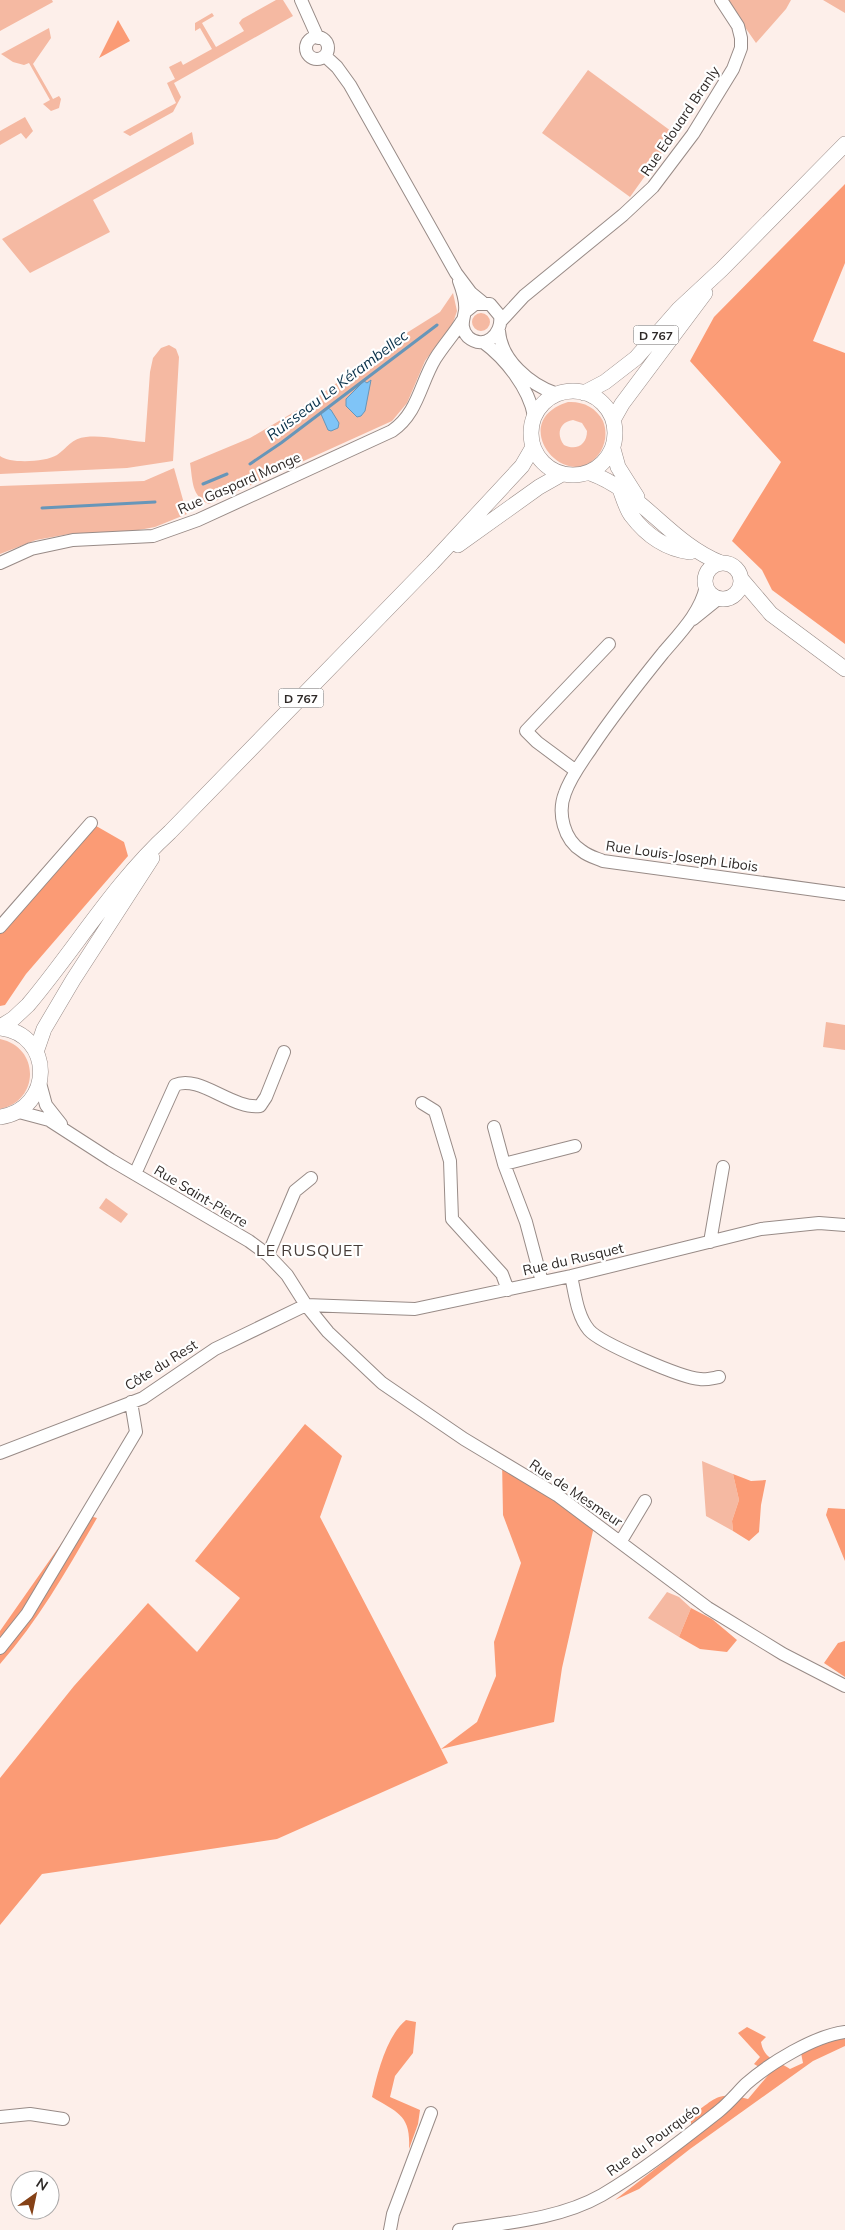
<svg xmlns="http://www.w3.org/2000/svg" width="845" height="2230" font-family="Mulish,sans-serif">
	<style>
		.green { fill: #f5b9a2; fill-rule: evenodd }
		.forest { fill: #fb9b75 }
		.water { fill: #7fc4f7; stroke: #6796b9 }
		.lines { fill: none; stroke-linecap: round; stroke-linejoin: round }
		.stream { stroke: #6796b9; stroke-width: 3 }
		.minor-casing { stroke: #988b87; stroke-width: 14 }
		.major-casing { stroke: #988b87; stroke-width: 16 }
		.minor { stroke: #fff; stroke-width: 12 }
		.major { stroke: #fff; stroke-width: 15 }
		.labels { text-anchor: middle; dominant-baseline: central; stroke-width: 4.5; stroke-linejoin: round; paint-order: stroke }
		.shield { fill: #fff; stroke: #6d6968; stroke-width: 1 }
		.shield-label { font-size: 12px; font-weight: bold; fill: #2e2927 }
		.street-label { font-size: 14px; fill: #2e2927; stroke: #fff }
		.water-label { font-size: 15px; font-style: italic; fill: #083049; stroke: #fff }
		.quarter-label { font-size: 16px; letter-spacing: 1px; fill: #473d39; stroke: #fff }
	</style>
	<rect width="100%" height="100%" fill="#fdefea"/>
	<path class="green" d="M 0,0 L 52,0 L 53,2 L 0,31 Z
		M 276,0 L 283,0 L 293,16 L 174,83 L 181,97 L 173,112 L 130,136 L 123,132 L 176,103 L 167,83 L 175,79 L 169,67 L 181,61 L 183,65 L 212,49 L 200,28 L 195,31 L 195,23 L 212,13 L 214,16 L 202,23 L 216,47 L 244,31 L 239,23 L 242,19 Z
		M 726,0 L 791,0 L 786,9 L 756,43 Z
		M 823,0 L 845,0 L 845,13 Z
		M 49,28 L 51,38 L 33,64 L 53,99 L 59,96 L 61,99 L 59,108 L 51,111 L 43,104 L 50,100 L 29,63 L 24,65 L 13,62 L 1,54 Z
		M 588,70 L 675,134 L 630,197 L 542,133 Z
		M 25,117 L 33,131 L 26,139 L 21,133 L 0,145 L 0,131 Z
		M 192,132 L 194,144 L 93,200 L 110,232 L 30,273 L 2,239 Z
		M 453,293 L 457,311 L 451,329 L 438,343 L 425,361 L 407,403 L 392,421 L 209,504 C 191,496 193,481 190,463 L 250,438 L 311,402 L 389,344 L 440,312 Z
		M472 322a9 9 0 1 1 18 0a9 9 0 1 1-18 0Z
		M 169,345 L 176,349 L 179,357 L 173,461 L 127,468 L 0,474 L 0,456 C 10,464 46,462 57,455 C 67,448 72,438 86,437 C 105,435 126,441 145,442 L 150,372 L 153,358 L 161,348 Z
		M 568,402 C 582,401 596,407 603,421 C 607,431 606,442 601,451 C 570,500 503,422 568,402 ZM 573,420 L 582,423 L 587,431 C 587,445 576,451 564,445 C 556,435 559,422 573,420 Z
		M 174,468 L 187,514 L 155,527 L 128,532 L 69,534 L 36,540 L 0,554 L 0,486 L 144,481 Z
		M 826,1022 L 845,1025 L 845,1050 L 823,1047 Z
		M 0,1039 C 40,1047 40,1101 0,1109 Z
		M 106,1198 L 128,1214 L 121,1223 L 99,1208 Z
		M 702,1461 L 733,1474 L 739,1500 L 732,1521 L 733,1531 L 706,1516 Z
		M 667,1592 L 679,1597 L 691,1608 L 679,1637 L 648,1618 Z"/>
	<path class="forest" d="M 118,20 L 130,41 L 99,58 Z
		M 845,184 L 845,263 L 813,341 L 845,353 L 845,644 L 772,590 L 762,570 L 732,541 L 781,462 L 690,361 L 714,317 Z
		M 91,823 L 124,842 L 128,856 L 26,974 L 5,1005 L 0,1006 L 0,927 Z
		M 305,1424 L 342,1456 L 320,1517 L 441,1749 L 477,1722 L 496,1676 L 494,1642 L 521,1563 L 503,1515 L 502,1460 L 595,1522 L 562,1668 L 554,1722 L 441,1749 L 448,1763 L 277,1839 L 42,1874 L 0,1925 L 0,1778 L 74,1686 L 148,1603 L 197,1652 L 240,1598 L 195,1561 Z
		M 733,1474 L 751,1481 L 766,1480 L 761,1505 L 759,1532 L 749,1541 L 733,1531 L 732,1521 L 739,1500 Z
		M 828,1508 L 845,1509 L 845,1561 L 826,1515 Z
		M 82,1514 L 97,1518 C 68,1568 39,1620 0,1664 L 0,1631 Z
		M 691,1608 L 712,1619 L 737,1640 L 727,1652 L 700,1649 L 679,1637 Z
		M 845,1641 L 845,1677 L 824,1663 L 838,1643 Z
		M 406,2020 L 416,2022 L 413,2053 L 395,2076 L 390,2097 L 420,2110 L 418,2124 L 409,2149 C 411,2115 398,2113 372,2097 C 377,2074 387,2035 406,2020 Z
		M 747,2027 L 766,2037 L 761,2042 C 764,2060 777,2060 790,2069 L 803,2063 L 801,2053 C 816,2048 830,2040 845,2036 L 845,2046 L 813,2061 L 690,2149 L 639,2189 L 615,2200 L 691,2141 L 691,2116 C 716,2098 717,2091 748,2099 L 770,2073 L 754,2064 L 760,2057 L 738,2033 Z"/>
	<path class="water" d="M 371,380 L 365,411 L 361,416 L 357,417 L 346,406 L 346,399 L 364,381 L 367,383 Z
		M 328,408 L 331,410 L 339,423 L 338,428 L 331,431 L 328,430 L 321,414 L 323,410 Z"/>
	<g class="lines">
		<path class="stream" d="M 250,464 L 281,443 L 437,325
			M 203,484 L 227,474
			M 42,508 L 155,502"/>
		<defs>
			<path id="minor" d="M 301,0 L 318,38
				M306 48a11 11 0 1 1 22 0a11 11 0 1 1-22 0Z
				M 325,56 L 337,67 L 350,85 L 456,273 L 471,293 L 482,302
				M 459,281 C 462,289 466,303 465,311 C 463,321 460,328 468,337 C 484,351 503,334 500,316 L 490,304 L 475,304 L 465,312
				M 501,321 L 524,296 L 623,215 L 653,187 L 693,134 L 733,69 L 741,48 L 741,38 L 738,26 L 721,0
				M 499,331 C 501,360 530,385 557,394
				M 483,342 C 505,358 529,388 534,416
				M 0,563 L 31,549 L 73,540 L 153,536 L 198,520 L 392,431 C 418,413 420,384 435,359 C 443,346 454,334 462,321
				M 706,586 C 701,612 680,633 663,653 C 638,684 614,714 592,747 C 582,762 571,776 565,793 C 557,813 564,840 582,851 C 588,856 596,858 603,861 L 845,894
				M 693,619 L 719,598
				M 576,771 L 537,742 L 526,731 L 609,644
				M 0,927 L 91,823
				M 40,1083 L 46,1105 L 61,1124
				M 422,1103 L 435,1111 L 450,1161 L 452,1219 L 502,1274 L 508,1290
				M 19,1112 L 49,1120 L 111,1160 L 249,1241 L 268,1255 L 287,1275 L 306,1305 L 328,1332 L 382,1383 L 464,1439 L 557,1495 L 708,1608 L 783,1654 L 845,1686
				M 494,1127 L 504,1164 L 526,1222 L 542,1282
				M 504,1164 L 575,1146
				M 135,1174 L 175,1085 C 199,1074 233,1110 260,1106 L 266,1097 L 284,1052
				M 710,1242 L 723,1167
				M 268,1255 L 295,1191 L 311,1178
				M 571,1276 C 575,1293 577,1316 589,1330 C 600,1343 682,1378 700,1379 C 706,1380 713,1378 719,1377
				M 0,1453 L 143,1398 L 215,1349 L 306,1305 L 415,1309 L 571,1276 L 761,1229 L 819,1223 L 845,1225
				M 621,1541 L 645,1501
				M 0,1648 L 27,1614 L 136,1432 L 131,1402
				M 0,2117 L 30,2114 L 63,2119
				M 390,2230 L 393,2214 L 431,2113
				M 459,2230 C 506,2223 560,2219 602,2195 C 643,2171 682,2140 719,2111 C 729,2103 737,2093 746,2084 C 770,2063 814,2036 845,2032"/>
			<path id="major" d="M531 433a42 42 0 1 1 84 0a42 42 0 1 1-84 0Z
				M 584,393 L 605,382 L 636,358 L 679,309 L 722,269 L 845,144
				M 613,420 L 622,404 L 705,293
				M 613,449 L 618,467 L 637,497
				M 590,473 C 641,491 670,543 721,563
				M 620,489 C 623,497 626,508 631,515 C 646,535 666,549 690,552
				M 458,545 L 539,487 L 562,474
				M705 581a18 18 0 1 1 36 0a18 18 0 1 1-36 0Z
				M 742,580 L 771,614 L 845,669
				M 0,1027 L 13,1019 L 28,1005 C 76,948 114,883 170,832 L 432,563 L 522,466 L 533,447
				M 0,1028 C 54,1034 54,1109 0,1117
				M 36,1052 L 44,1029 L 73,980 L 152,858"/>
		</defs>
		<use href="#minor" class="minor-casing"/>
		<use href="#major" class="major-casing"/>
		<use href="#minor" class="minor"/>
		<use href="#major" class="major"/>
	</g>
	<g class="labels">
		<g class="shield">
			<rect x="633.5" y="325.5" width="45" height="19" rx="4"/>
			<rect x="278.5" y="688.5" width="45" height="19" rx="4"/>
		</g>
		<g class="shield-label">
			<text x="656" y="335">D 767</text>
			<text x="301" y="698">D 767</text>
		</g>
		<g class="street-label">
			<text transform="translate(680 121) rotate(-56)">Rue Edouard Branly</text>
			<text transform="translate(239 483) rotate(-24)">Rue Gaspard Monge</text>
			<text transform="translate(682 856) rotate(8)">Rue Louis-Joseph Libois</text>
			<text transform="translate(201 1196) rotate(31)">Rue Saint-Pierre</text>
			<text transform="translate(573 1259) rotate(-13)">Rue du Rusquet</text>
			<text transform="translate(161 1365) rotate(-32)">Côte du Rest</text>
			<text transform="translate(576 1493) rotate(34)">Rue de Mesmeur</text>
			<text transform="translate(653 2140) rotate(-36)">Rue du Pourquéo</text>
		</g>
		<g class="water-label">
			<text transform="translate(337 385) rotate(-37)">Ruisseau Le Kérambellec</text>
		</g>
		<g class="quarter-label">
			<text x="310" y="1250">LE RUSQUET</text>
		</g>
	</g>
	<g transform="translate(35 2195) rotate(33)"><circle r="24" fill="#ffffff" stroke="#aba9a9"/>
	<path d="M0-4L9 19L0 12L-9 19Z" fill="#854116"/>
	<text y="-8" font-size="14" font-weight="bold" text-anchor="middle" fill="#2e2927">N</text>
	</g>
</svg>
